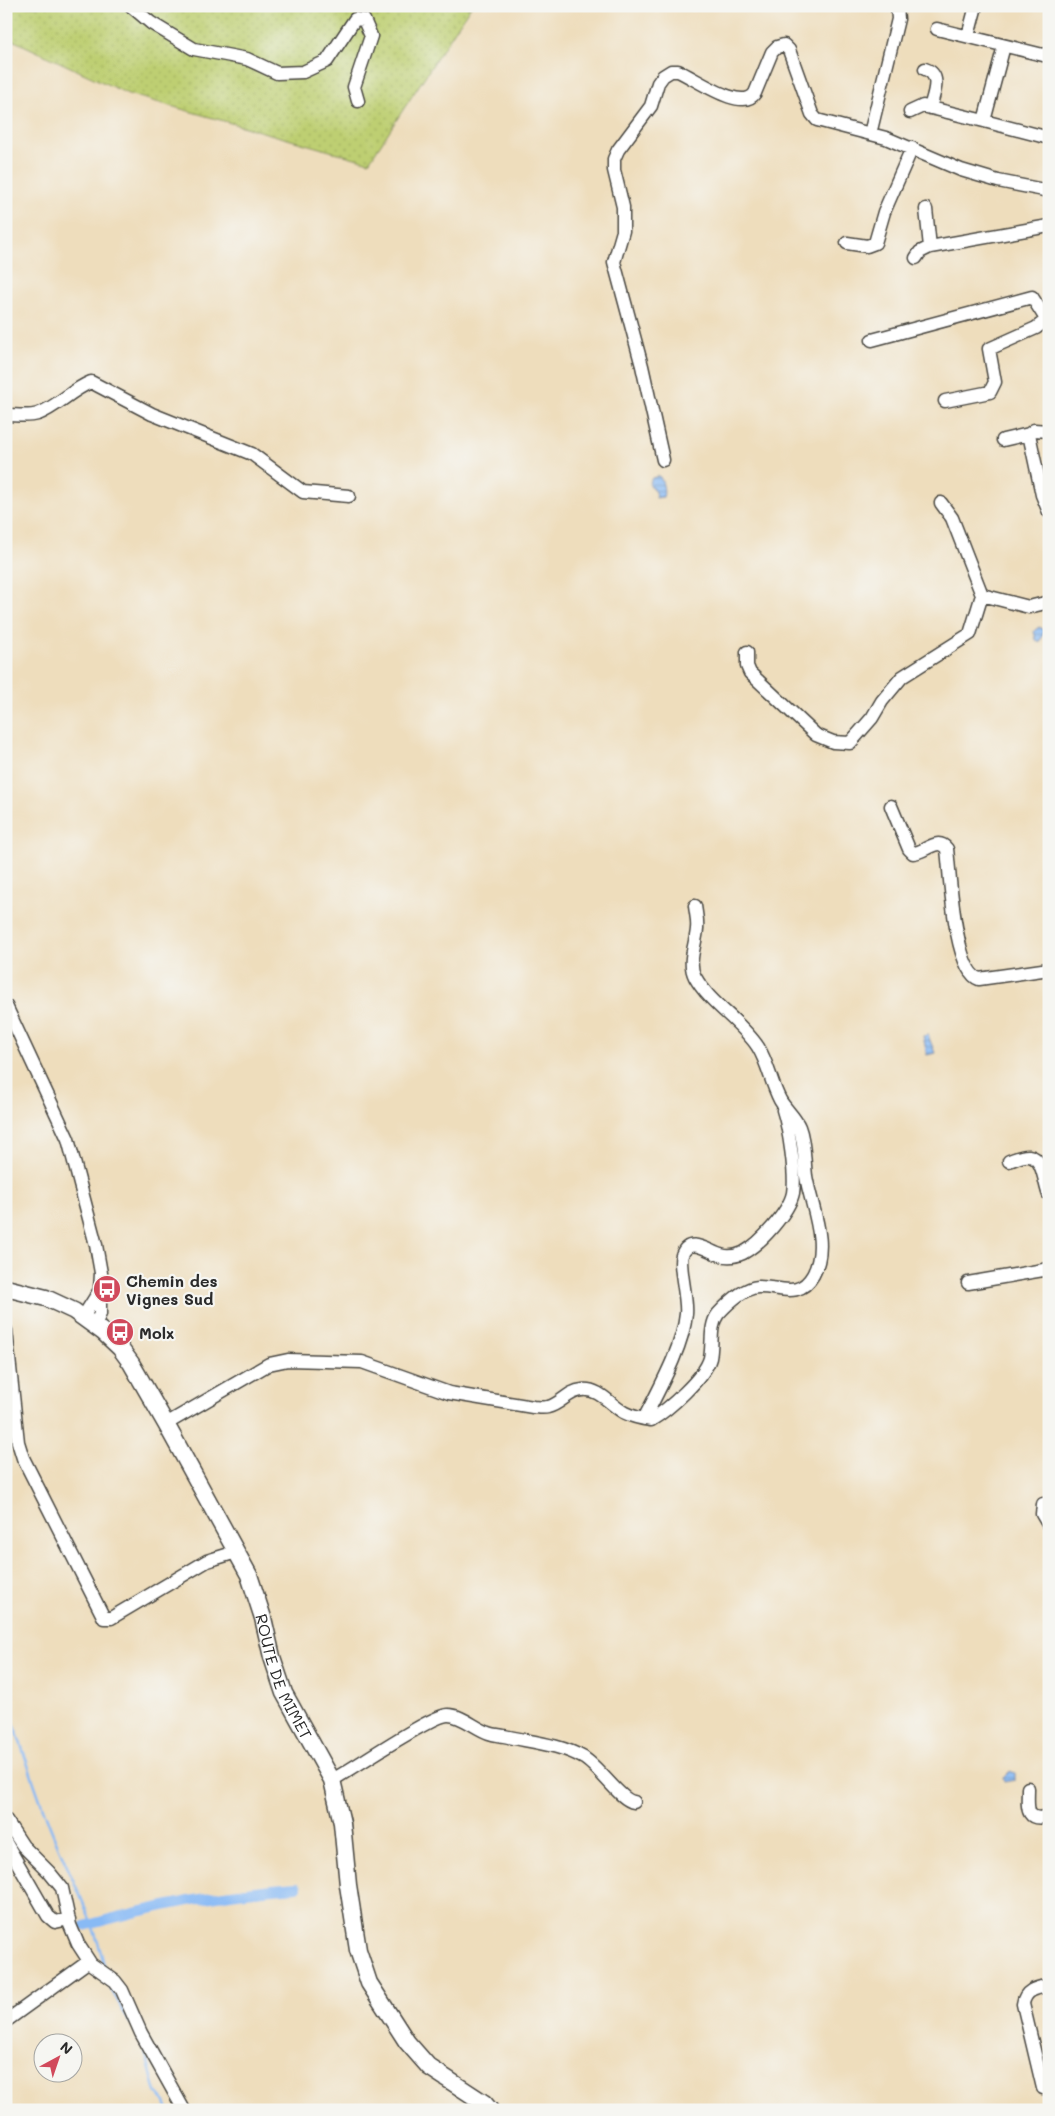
<svg xmlns="http://www.w3.org/2000/svg" width="1055" height="2116" font-family="Mali,sans-serif">
	<style>
		.grass { fill: url(#grass-dots); stroke: #747d4e }
		.water { fill: url(#water-rules); stroke: #5a7290 }
		.lines { fill: none; stroke-linecap: round; stroke-linejoin: round }
		.stream { stroke: #88baf5; stroke-width: 2.5 }
		.canal { stroke: #88baf5; stroke-width: 10 }
		.minor-casing { stroke: #484641; stroke-width: 15 }
		.major-casing { stroke: #484641; stroke-width: 19 }
		.minor { stroke: #fff; stroke-width: 12 }
		.major { stroke: #fff; stroke-width: 16 }
		.labels { text-anchor: middle; dominant-baseline: central; stroke-width: 4.5; stroke-linejoin: round; paint-order: stroke }
		.poi-label { font-size: 16px; font-weight: bold; fill: #2b2b2b; stroke: #f6f6f2; text-anchor: start }
		.street-label { font-size: 16px; fill: #2b2b2b; stroke: #f6f6f2 }
	</style>
	<defs>
		<pattern id="grass-dots" width="8" height="8" patternUnits="userSpaceOnUse" patternTransform="scale(1.25)"><rect width="8" height="8" fill="#becf72"/><path d="M2 2h.1M6 6h.1" fill="none" stroke="#a3b263" stroke-width="1.8" stroke-linecap="round"/></pattern>
		<pattern id="water-rules" width="6" height="5" patternUnits="userSpaceOnUse" patternTransform="scale(1.25)"><rect width="6" height="5" fill="#88baf5"/><path d="M0 2.5h6" fill="none" stroke="#6f97c7"/></pattern>
	</defs>
	<rect width="100%" height="100%" fill="#f6f6f2"/>
	<filter id="ink" filterUnits="userSpaceOnUse"><feTurbulence type="fractalNoise" baseFrequency=".02" numOctaves="2"/><feDisplacementMap in="SourceGraphic" scale="10" xChannelSelector="R" yChannelSelector="G"/><feConvolveMatrix kernelMatrix="1 2 1 2 8 2 1 2 1" color-interpolation-filters="sRGB"/></filter>
	<filter id="wash" filterUnits="userSpaceOnUse"><feTurbulence type="fractalNoise" baseFrequency=".0096" numOctaves="4" result="noise"/><feDisplacementMap in="SourceGraphic" scale="20" xChannelSelector="R" yChannelSelector="G"/><feGaussianBlur stdDeviation="1.12" result="paint"/><feColorMatrix in="noise" values="0 0 0 0 0 0 0 0 0 0 0 0 0 0 0 0 0 1.4 0 .05"/><feComposite in="paint" operator="in"/></filter>
	<g filter="url(#wash)">
		<rect width="100%" height="100%" fill="#eeddbc"/>
		<path class="grass" d="M 6,6 L 471,6 L 369,162 L 128,94 L 6,37 Z"/>
		<path class="water" d="M 659,476 C 663,480 665,492 663,497 L 656,498 L 655,492 L 649,483 L 652,478 Z
			M 1039,627 L 1043,629 L 1044,632 L 1040,642 L 1036,640 L 1034,631 Z
			M 928,1035 L 935,1053 L 927,1055 L 923,1036 Z
			M 1010,1771 L 1015,1773 L 1015,1780 L 1004,1782 L 1003,1778 Z"/>
		<g class="lines">
			<path class="stream" d="M 6,1710 L 11,1716 C 24,1752 35,1788 49,1824 C 67,1871 93,1915 104,1965
				M 108,1984 L 130,2023
				M 145,2052 L 156,2092 L 165,2102 L 168,2110"/>
			<path class="canal" d="M 84,1926 C 156,1906 222,1892 297,1887"/>
		</g>
	</g>
	<g filter="url(#ink)">
		<g class="lines">
			<defs>
				<path id="minor" d="M 131,6 L 151,23 L 194,49 L 247,59 L 277,73 L 303,72 L 327,61 L 355,19 L 364,20 L 371,36 L 354,87 L 358,101
					M 937,29 L 1043,55 L 1049,53
					M 968,36 L 976,6
					M 925,69 C 943,75 933,95 930,108
					M 910,112 L 923,106 L 984,121 L 1004,46
					M 984,121 L 1049,138
					M 870,134 L 898,19 L 897,6
					M 926,209 L 930,247 L 1049,226
					M 847,243 L 867,246 L 875,243 L 884,212 L 912,148
					M 916,258 L 920,252 L 930,247
					M 872,340 L 1032,297 L 1046,319
					M 945,401 L 990,392 L 995,382 L 989,349 L 1036,328 L 1049,318
					M 6,415 C 16,415 29,417 38,414 C 57,407 71,390 91,382 L 152,414 L 252,454 L 303,492 L 349,496
					M 1049,431 L 1034,430 L 1029,434 L 1042,495 L 1049,512
					M 1003,440 L 1029,434
					M 663,460 L 642,366 L 614,262 L 623,231 L 623,207 L 614,170 L 614,159 L 618,150 L 651,106 L 658,83 L 663,76 L 671,71 L 678,71 C 695,78 742,113 755,93 L 772,52 L 777,47 L 784,45 L 789,50 L 812,114 L 817,120 L 886,138 L 961,170 L 998,181 L 1049,191
					M 941,503 L 952,518 L 982,595 L 1029,607 L 1049,602
					M 747,652 L 747,666 L 750,673 L 816,735 L 833,742 L 850,743 L 872,718 L 882,701 L 902,677 L 970,634 L 982,595
					M 891,806 L 909,849 L 913,853 C 925,853 937,836 947,849 C 950,873 954,971 979,979 L 1049,969
					M 6,1006 L 68,1139 L 96,1245 L 101,1273 L 100,1290
					M 1009,1161 C 1015,1159 1023,1155 1029,1156 C 1044,1158 1044,1184 1049,1195
					M 968,1283 L 1049,1269
					M 83,1317 L 100,1290 L 100,1314 L 95,1325
					M 6,1330 L 18,1442 L 23,1458 L 104,1618 L 111,1618 L 207,1561 L 236,1552
					M 644,1419 C 659,1389 683,1347 686,1314 C 688,1299 678,1265 682,1255 C 689,1235 709,1252 721,1255 C 727,1257 736,1256 743,1253 C 760,1244 789,1212 793,1193 C 796,1175 789,1128 783,1110
					M 166,1424 L 269,1364 L 288,1360 L 362,1362 L 449,1393 L 533,1407 C 537,1407 543,1408 548,1407 C 561,1404 568,1391 582,1390 C 600,1388 611,1406 625,1413 C 633,1417 643,1419 651,1420 C 668,1410 705,1377 710,1358 C 713,1344 709,1326 718,1314 C 728,1303 743,1288 758,1287 C 778,1286 799,1300 813,1275 C 830,1244 811,1207 806,1176 C 804,1160 805,1142 799,1127 C 795,1117 785,1109 780,1100 C 771,1083 768,1063 758,1047 C 741,1021 710,1004 695,977 C 687,962 696,944 697,929 C 698,921 696,914 695,906
					M 1043,1504 L 1042,1514 L 1049,1526
					M 332,1780 C 353,1769 431,1715 448,1715 C 462,1715 476,1729 489,1733 C 494,1735 499,1735 504,1736 C 531,1742 560,1744 584,1758 C 600,1768 621,1801 634,1802
					M 1028,1788 C 1028,1806 1024,1823 1049,1816
					M 6,1820 L 23,1846 L 49,1872 L 62,1888 L 70,1925 L 78,1944 L 91,1964 L 115,1981 L 122,1990 L 141,2033 L 184,2110
					M 6,1843 L 48,1916 L 55,1922 L 69,1919
					M 6,2021 L 89,1961
					M 1043,2088 L 1023,2004 C 1025,1990 1036,1988 1049,1985"/>
				<g id="major">
					<path id="s1" d="M 6,1288 L 46,1298 L 74,1311 L 103,1332 L 120,1348 L 131,1363 L 166,1424 L 249,1575 L 263,1618 L 272,1657 L 284,1693 L 332,1780 L 342,1823 L 348,1885 L 358,1950 L 369,1983 L 407,2042 L 429,2067 L 484,2103 L 490,2110"/>
				</g>
			</defs>
			<use href="#minor" class="minor-casing"/>
			<use href="#major" class="major-casing"/>
			<use href="#minor" class="minor"/>
			<use href="#major" class="major"/>
		</g>
	</g>
	<defs>
		<symbol id="bus-disc" viewBox="-11 -11 22 22"><circle r="9.5" fill="#d1495b" stroke="#f6f6f2"/><path d="M-5-6H5V4H4V6H2V4H-2V6H-4V4H-5ZM-3.5-4V0h7V-4ZM-3.5 1.2v1.5H-2V1.2ZM2 1.2v1.5H3.5V1.2Z" fill="#fff"/></symbol>
	</defs>
	<g fill-rule="evenodd">
		<use href="#bus-disc" x="91" y="1273" width="32" height="32"/>
		<use href="#bus-disc" x="104" y="1316" width="32" height="32"/>
	</g>
	<g class="labels">
		<g class="poi-label">
			<text x="126" y="1280">Chemin des<tspan x="126" dy="18">Vignes Sud</tspan></text>
			<text x="139" y="1332">Molx</text>
		</g>
		<g class="street-label">
			<text stroke="none"><textPath href="#s1" startOffset="500">ROUTE DE MIMET</textPath></text>
		</g>
	</g>
	<rect width="1055" height="2116" fill="none" stroke="#f6f6f2" stroke-width="25"/>
	<g transform="translate(58 2058) rotate(40)"><circle r="24" fill="#f6f6f2" stroke="#a5a5a2"/>
	<path d="M0-4L9 19L0 12L-9 19Z" fill="#d1495b"/>
	<text y="-8" font-size="14" font-weight="bold" text-anchor="middle" fill="#2b2b2b">N</text>
	</g>
</svg>
